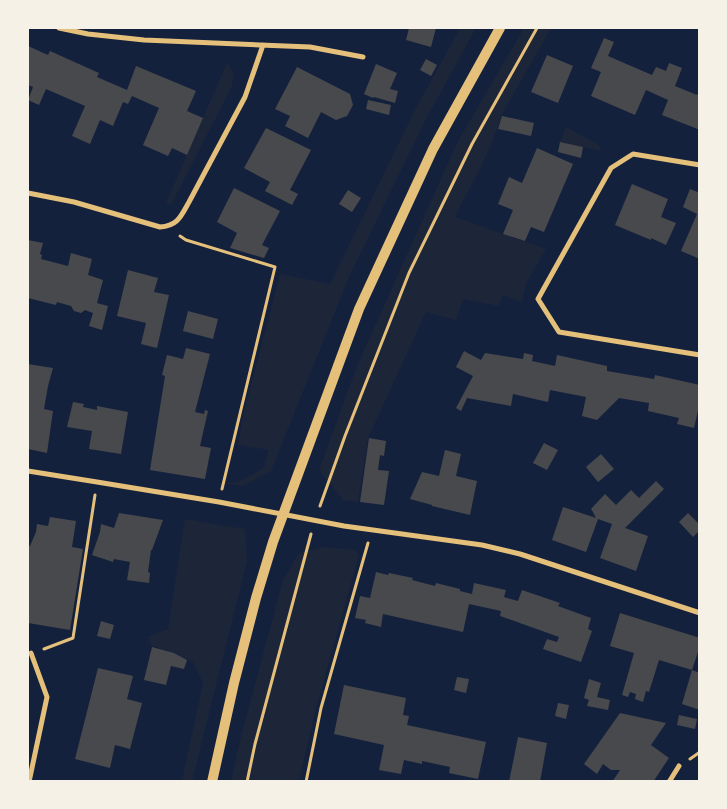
<svg xmlns="http://www.w3.org/2000/svg" width="727" height="809" font-family="Figtree,sans-serif">
	<style>
		.green { fill: #1d2539 }
		.building { fill: #48494c }
		.lines { fill: none; stroke-linecap: round; stroke-linejoin: round }
		.path { stroke: #e5c07b; stroke-width: 3 }
		.minor { stroke: #e5c07b; stroke-width: 5 }
		.secondary { stroke: #e5c07b; stroke-width: 10 }
	</style>
	<rect width="100%" height="100%" fill="#14213d"/>
	<path class="green" d="M 460,28 L 476,28 L 425,121 L 349,277 L 271,471 L 243,486 L 220,483 L 237,482 L 252,475 L 264,467 L 269,450 L 238,445 L 243,416 L 280,274 L 330,284 L 415,110 Z
		M 524,28 L 551,28 L 501,116 C 492,151 471,184 455,217 L 546,249 L 526,283 L 522,302 L 503,295 L 499,306 L 463,299 L 456,320 L 426,312 L 368,438 L 358,502 L 343,500 L 319,470 L 357,366 L 458,141 Z
		M 227,63 L 234,73 L 232,86 L 171,205 L 166,203 Z
		M 566,127 L 599,145 L 601,151 L 560,142 Z
		M 185,519 L 245,529 L 247,561 L 192,782 L 182,781 L 203,683 L 193,662 L 175,653 L 152,646 L 148,637 L 168,629 Z
		M 324,547 L 355,550 L 359,555 L 316,708 L 299,781 L 231,782 L 240,740 L 283,580 L 299,553 Z"/>
	<path class="building" d="M 409,28 L 436,28 L 431,47 L 406,40 Z
		M 604,38 L 614,42 L 608,56 L 652,75 L 656,67 L 666,71 L 669,63 L 682,68 L 675,86 L 697,95 L 700,90 L 700,130 L 662,115 L 668,100 L 646,90 L 635,115 L 591,96 L 601,72 L 591,68 Z
		M 28,46 L 48,55 L 50,51 L 99,73 L 97,77 L 127,90 L 136,66 L 196,91 L 187,111 L 203,118 L 187,155 L 172,148 L 168,156 L 143,145 L 159,108 L 132,96 L 128,104 L 123,102 L 113,126 L 100,120 L 90,144 L 72,136 L 85,106 L 46,89 L 39,105 L 28,100 L 33,87 L 28,85 Z
		M 547,55 L 573,66 L 558,103 L 531,92 Z
		M 426,59 L 437,65 L 431,76 L 420,70 Z
		M 376,64 L 397,73 L 390,89 L 398,91 L 395,103 L 374,97 L 373,98 L 364,94 Z
		M 297,67 L 350,94 L 353,105 L 347,116 L 336,120 L 321,112 L 308,138 L 285,126 L 290,116 L 275,109 Z
		M 368,100 L 391,105 L 389,115 L 366,109 Z
		M 502,116 L 534,123 L 531,136 L 498,129 Z
		M 266,128 L 311,150 L 290,190 L 298,194 L 292,205 L 265,191 L 270,182 L 244,168 Z
		M 560,142 L 583,147 L 581,158 L 558,152 Z
		M 537,148 L 573,164 L 544,232 L 531,227 L 525,241 L 503,234 L 513,210 L 498,204 L 509,177 L 522,183 Z
		M 632,184 L 668,199 L 661,217 L 676,223 L 666,245 L 651,238 L 651,240 L 615,225 Z
		M 234,188 L 280,211 L 262,245 L 269,248 L 264,258 L 230,248 L 237,233 L 217,222 Z
		M 690,189 L 700,193 L 700,259 L 681,251 L 697,214 L 683,207 Z
		M 348,190 L 361,198 L 352,212 L 339,204 Z
		M 28,240 L 43,243 L 40,254 L 42,255 L 41,259 L 68,266 L 71,253 L 92,259 L 88,275 L 103,280 L 97,303 L 108,306 L 102,330 L 89,326 L 93,313 L 85,310 L 81,313 L 74,311 L 71,306 L 57,302 L 56,305 L 28,298 Z
		M 128,270 L 158,278 L 154,292 L 169,295 L 157,348 L 141,344 L 146,323 L 117,316 Z
		M 188,311 L 218,319 L 213,339 L 183,331 Z
		M 186,348 L 210,354 L 195,412 L 204,414 L 205,410 L 208,411 L 200,446 L 211,448 L 205,479 L 150,470 L 165,376 L 162,375 L 167,355 L 183,359 Z
		M 464,351 L 481,360 L 485,353 L 523,359 L 524,353 L 533,355 L 532,361 L 555,366 L 557,355 L 607,366 L 607,371 L 654,379 L 655,375 L 700,385 L 700,402 L 694,428 L 677,424 L 679,418 L 648,411 L 649,403 L 619,398 L 597,420 L 582,416 L 586,397 L 550,390 L 548,402 L 513,394 L 511,406 L 467,398 L 461,411 L 456,408 L 473,376 L 456,367 Z
		M 28,364 L 53,368 L 48,386 L 44,409 L 53,411 L 47,453 L 28,449 Z
		M 73,402 L 84,404 L 83,407 L 97,410 L 97,406 L 128,412 L 121,454 L 89,449 L 92,431 L 67,427 Z
		M 369,438 L 386,441 L 384,456 L 380,455 L 378,470 L 389,471 L 384,505 L 360,502 Z
		M 544,443 L 558,450 L 547,470 L 533,463 Z
		M 445,450 L 461,454 L 456,476 L 477,481 L 470,515 L 432,506 L 432,505 L 410,499 L 422,472 L 439,476 Z
		M 601,454 L 614,469 L 598,482 L 586,467 Z
		M 656,481 L 664,489 L 625,528 L 648,536 L 636,571 L 600,558 L 612,524 L 598,519 L 586,552 L 552,540 L 563,507 L 596,518 L 593,512 L 591,509 L 605,494 L 616,505 L 631,490 L 639,498 Z
		M 119,513 L 163,520 L 152,550 L 151,550 L 148,572 L 150,573 L 149,583 L 127,580 L 130,562 L 114,559 L 113,562 L 92,555 L 100,532 L 101,524 L 114,528 Z
		M 688,513 L 700,525 L 700,530 L 693,537 L 679,522 Z
		M 50,517 L 76,521 L 72,547 L 83,549 L 70,630 L 28,623 L 28,546 L 30,546 L 36,532 L 37,524 L 48,526 Z
		M 376,572 L 388,575 L 389,573 L 413,578 L 412,580 L 435,586 L 436,583 L 460,589 L 460,591 L 472,594 L 474,583 L 506,590 L 504,597 L 518,601 L 522,590 L 560,603 L 558,606 L 591,618 L 588,629 L 592,631 L 581,662 L 543,649 L 547,639 L 557,642 L 559,637 L 500,616 L 501,611 L 469,604 L 463,632 L 383,614 L 381,627 L 365,623 L 366,620 L 355,618 L 360,596 L 370,598 Z
		M 620,613 L 700,638 L 700,646 L 692,670 L 659,660 L 649,692 L 646,691 L 643,702 L 635,699 L 636,694 L 630,692 L 628,697 L 622,695 L 634,653 L 610,646 Z
		M 101,621 L 114,625 L 110,639 L 97,636 Z
		M 152,647 L 174,653 L 187,660 L 184,669 L 171,666 L 166,685 L 144,680 Z
		M 98,668 L 133,676 L 127,699 L 142,703 L 130,749 L 115,745 L 110,768 L 75,759 Z
		M 692,670 L 700,673 L 700,710 L 682,704 Z
		M 457,677 L 469,679 L 466,693 L 454,690 Z
		M 589,679 L 601,683 L 597,697 L 610,700 L 608,710 L 587,706 L 589,700 L 584,698 Z
		M 344,685 L 406,698 L 403,715 L 409,716 L 407,725 L 486,742 L 478,779 L 449,773 L 450,767 L 422,761 L 422,764 L 404,760 L 401,774 L 379,770 L 384,745 L 334,734 Z
		M 558,703 L 569,705 L 566,719 L 555,716 Z
		M 620,713 L 666,723 L 651,745 L 669,758 L 653,782 L 612,782 L 620,770 L 611,770 L 603,764 L 597,774 L 584,764 Z
		M 679,715 L 697,719 L 695,729 L 677,725 Z
		M 518,737 L 547,743 L 540,782 L 509,782 Z"/>
	<g class="lines">
		<path class="path" d="M 180,236 L 186,240 L 275,267 L 222,489
			M 320,506 L 345,436 L 409,273 L 472,144 L 537,28
			M 44,649 L 73,638 L 95,495
			M 690,759 L 700,752
			M 247,782 L 255,744 L 311,534
			M 306,782 L 321,708 L 368,543"/>
		<path class="minor" d="M 59,28 L 88,34 L 144,40 L 310,47 L 363,57
			M 700,165 L 633,154 L 611,168 L 538,299 L 559,332 L 700,355
			M 28,193 L 74,202 L 160,227 C 178,226 181,216 189,202 L 245,97 L 263,45
			M 28,471 L 97,482 L 219,502 L 344,526 L 482,545 L 520,554 L 700,613
			M 29,782 L 47,697 L 31,653
			M 669,782 L 679,766"/>
		<path class="secondary" d="M 212,782 L 234,683 L 256,598 L 273,542 L 359,309 L 433,149 L 500,28"/>
	</g>
	<rect width="727" height="809" fill="none" stroke="#f6f1e7" stroke-width="58"/>
</svg>
